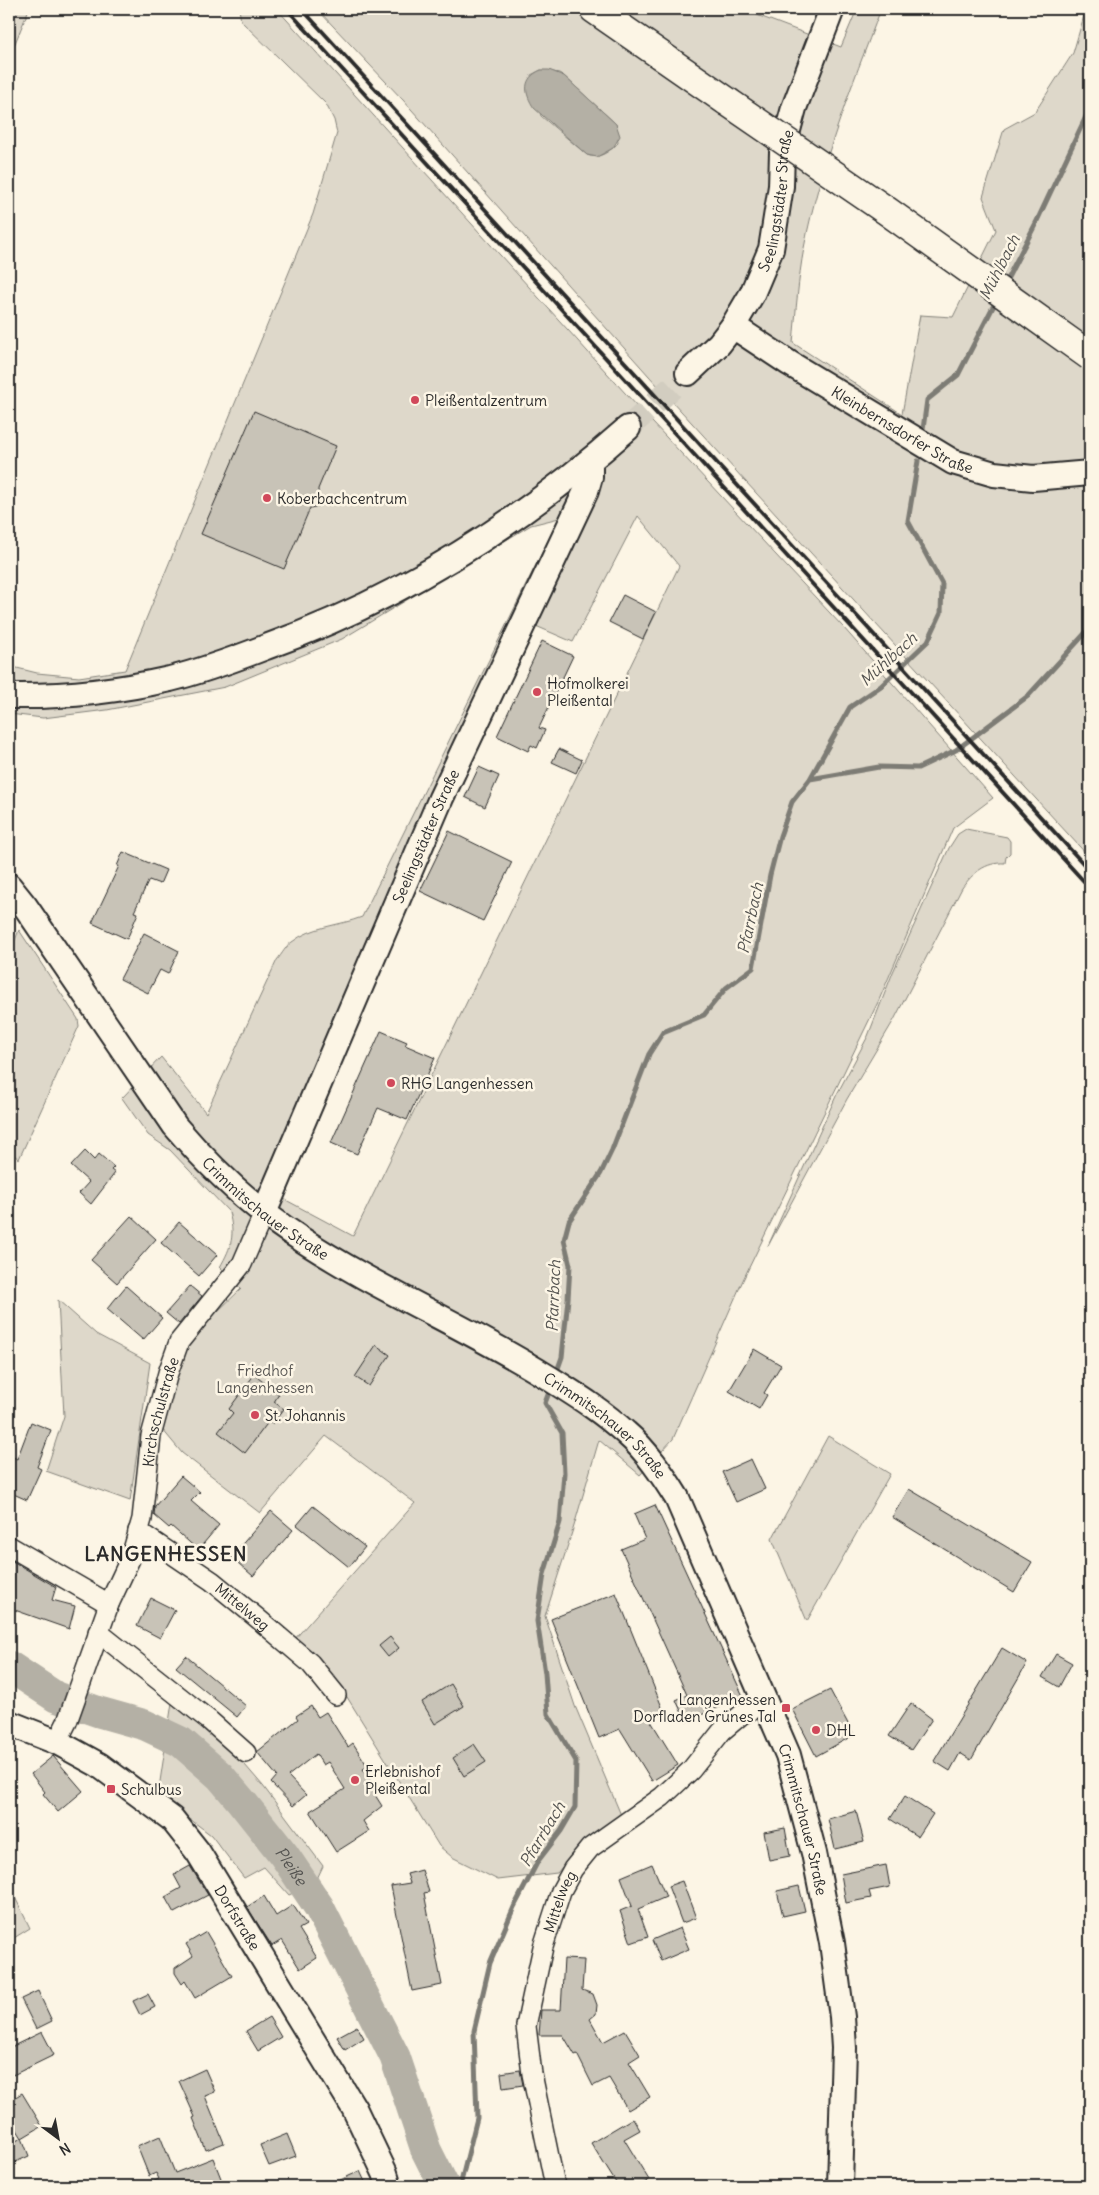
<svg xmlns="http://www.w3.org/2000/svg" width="1099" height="2195" font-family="Delius,sans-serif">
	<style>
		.green { fill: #ded8ca; stroke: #84827a; fill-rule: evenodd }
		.water { fill: #b4b0a5; stroke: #7d7b74 }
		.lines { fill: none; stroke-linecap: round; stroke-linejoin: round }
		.stream { stroke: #7d7b74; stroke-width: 5 }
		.river { stroke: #b4b0a5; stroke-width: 31 }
		.building { fill: #c8c3b7; stroke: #2b2b2b }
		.tertiary-tunnel { stroke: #d2cdc0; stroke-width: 24; stroke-dasharray: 24 12; stroke-linecap: butt }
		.minor-casing { stroke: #2b2b2b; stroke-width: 22 }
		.tertiary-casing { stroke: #2b2b2b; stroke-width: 28 }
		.secondary-casing { stroke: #2b2b2b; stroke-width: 31 }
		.minor { stroke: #fcf5e5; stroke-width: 19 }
		.tertiary { stroke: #fcf5e5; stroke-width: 24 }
		.secondary { stroke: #fcf5e5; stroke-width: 28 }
		.rail { stroke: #2b2b2b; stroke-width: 4 }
		.secondary-bridge-casing { stroke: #2b2b2b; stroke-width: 31; stroke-linecap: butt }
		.secondary-bridge { stroke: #fcf5e5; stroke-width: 28 }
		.poi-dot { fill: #d1495b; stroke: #fcf5e5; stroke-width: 2 }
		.labels { text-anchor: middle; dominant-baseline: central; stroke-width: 5; stroke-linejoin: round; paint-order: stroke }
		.street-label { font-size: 15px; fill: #2b2b2b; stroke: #fcf5e5 }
		.poi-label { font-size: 15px; fill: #2b2b2b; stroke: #fcf5e5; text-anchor: start }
		.park-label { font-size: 15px; fill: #585653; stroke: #fcf5e5 }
		.water-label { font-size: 16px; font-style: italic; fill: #545350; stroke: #fcf5e5 }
		.district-label { font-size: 20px; font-weight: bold; letter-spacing: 1px; fill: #2b2b2b; stroke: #fcf5e5 }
	</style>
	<rect width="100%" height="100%" fill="#fcf5e5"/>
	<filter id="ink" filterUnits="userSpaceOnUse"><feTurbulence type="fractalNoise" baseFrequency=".02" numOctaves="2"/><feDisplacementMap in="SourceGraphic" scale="10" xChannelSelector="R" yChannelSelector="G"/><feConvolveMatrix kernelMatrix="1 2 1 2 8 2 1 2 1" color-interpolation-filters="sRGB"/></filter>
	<g filter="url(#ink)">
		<path class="green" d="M 14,9 L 29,9 L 9,58 L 9,21 Z
			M 239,9 L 277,9 L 626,394 L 843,627 L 993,798 L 953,828 L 879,1000 L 743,1280 L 673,1439 L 640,1475 L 599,1440 L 574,1526 L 545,1616 L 575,1706 L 621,1815 C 595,1830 576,1850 557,1873 L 498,1880 L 452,1857 L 439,1846 L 347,1697 L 321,1663 L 293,1641 L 415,1503 L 326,1436 L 260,1513 L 182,1453 L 162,1429 L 180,1364 L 195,1333 L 241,1289 L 220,1267 C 232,1246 235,1235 229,1212 L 170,1150 L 148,1135 L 122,1098 L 161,1057 L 206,1113 L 277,960 C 282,954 286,946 292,942 C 312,926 339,926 362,917 L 559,518 L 531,525 L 342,639 L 225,687 L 107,710 L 43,718 L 9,714 L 9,666 L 37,673 L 79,677 L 125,670 L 313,214 L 337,133 L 334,120 L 326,104 L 241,21 ZM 638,516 L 679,566 L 353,1236 L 284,1199 L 384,925 L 522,620 L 573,642 Z
			M 317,9 L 741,9 L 841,47 L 857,9 L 881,9 C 851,87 820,166 804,248 C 798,279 796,312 793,343 L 902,414 L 920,315 L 953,317 L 996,230 L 983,197 L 1004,129 L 1035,112 L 1073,53 L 1086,9 L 1090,9 L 1090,858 L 649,376 L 403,100 ZM 541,70 L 559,73 L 564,76 L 616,124 L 618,143 C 610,151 599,160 587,155 L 541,116 L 531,75 Z
			M 966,829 L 1007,837 L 1010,841 L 1010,853 L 1006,857 L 1005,863 C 985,862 973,873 962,888 L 894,1020 L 847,1099 L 768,1246 L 837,1094 L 868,1036 L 893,972 L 949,848 L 958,834 Z
			M 19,930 L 78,1019 L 79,1026 L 19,1159 L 9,1151 L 9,955 Z
			M 58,1300 L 96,1334 L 150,1363 L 130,1501 L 46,1471 L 64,1416 Z
			M 828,1436 L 890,1474 L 807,1621 L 772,1539 Z
			M 173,1696 L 233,1751 L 263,1786 L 323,1866 L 315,1883 L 289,1895 L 264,1867 L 244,1878 L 211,1835 L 174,1807 L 159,1788 Z
			M 9,1885 L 30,1928 L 9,1941 Z"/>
		<path class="water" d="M 541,70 L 549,70 L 564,76 L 616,124 L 620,136 L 613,148 L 597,157 L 587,155 L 534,108 C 524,93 522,78 541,70 Z"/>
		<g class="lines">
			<path class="stream" d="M 1004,285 L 1036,223 L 1090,108
				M 923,429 L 927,400 L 958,375 L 997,299
				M 810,779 L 850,707 L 881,686 L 928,641 L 941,613 L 942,584 L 908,521 L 918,461
				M 556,1374 L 562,1357 L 568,1299 L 570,1265 L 564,1240 L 569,1221 L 601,1173 L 612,1150 L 649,1054 L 663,1032 L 704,1015 L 726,988 L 753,968 L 770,875 L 780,836 L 792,802 L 810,779 L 879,767 L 918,768 L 956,750 L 1028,696 L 1090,628
				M 460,2186 L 477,2118 L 474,2031 L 490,1963 L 514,1907 L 538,1861 L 561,1831 L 575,1807 L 576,1761 L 548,1714 L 545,1673 L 537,1621 L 544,1574 L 560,1522 L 564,1473 L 562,1433 L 545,1403 L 551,1387"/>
			<path class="river" id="s1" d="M 9,1666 L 56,1697 L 99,1712 L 145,1725 L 181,1742 L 220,1776 L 242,1802 L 284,1855 L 319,1907 L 395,2057 L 426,2150 L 444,2186"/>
		</g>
		<path class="building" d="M 254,411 L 336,446 L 318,489 L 319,506 L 310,508 L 284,569 L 201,534 Z
			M 623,595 L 656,612 L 643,639 L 609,622 Z
			M 542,641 L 573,656 L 539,728 L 545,730 L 537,748 L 531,745 L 528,751 L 497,736 Z
			M 559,749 L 582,760 L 576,773 L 552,762 Z
			M 479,767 L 499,776 L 485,807 L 465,797 Z
			M 449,831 L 512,862 L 483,921 L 420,891 Z
			M 123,852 L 166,870 L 160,884 L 149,880 L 134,912 L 138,913 L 127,939 L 92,923 L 119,866 L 117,866 Z
			M 144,933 L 179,951 L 168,974 L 160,970 L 148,993 L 120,979 Z
			M 381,1031 L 407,1042 L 405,1045 L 435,1058 L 407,1120 L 378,1108 L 357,1154 L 331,1143 Z
			M 85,1151 L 94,1160 L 99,1154 L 114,1167 L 111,1170 L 115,1173 L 91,1204 L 79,1193 L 89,1182 L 71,1166 Z
			M 131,1216 L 156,1239 L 117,1283 L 91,1260 Z
			M 179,1222 L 217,1255 L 199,1276 L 161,1243 Z
			M 126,1286 L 162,1318 L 143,1340 L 107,1309 Z
			M 190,1286 L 202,1296 L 179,1324 L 166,1313 Z
			M 376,1345 L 390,1355 L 369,1386 L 355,1377 Z
			M 754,1349 L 781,1365 L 764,1393 L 767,1395 L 759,1409 L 729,1391 Z
			M 254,1375 L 279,1394 L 274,1402 L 284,1409 L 272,1424 L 269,1421 L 245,1453 L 218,1432 L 233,1413 L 229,1409 Z
			M 31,1422 L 51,1430 L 37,1467 L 41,1469 L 27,1500 L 9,1492 L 9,1455 L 17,1459 Z
			M 751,1459 L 765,1489 L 736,1502 L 722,1472 Z
			M 181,1476 L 200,1492 L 191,1501 L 219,1525 L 198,1550 L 171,1526 L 169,1528 L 154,1515 L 155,1506 Z
			M 909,1489 L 1032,1562 L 1014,1592 L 892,1517 Z
			M 655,1505 L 743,1696 L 686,1722 L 676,1700 L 687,1695 L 621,1549 L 645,1539 L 634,1514 Z
			M 313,1506 L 365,1547 L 349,1567 L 297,1525 Z
			M 271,1511 L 293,1530 L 253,1576 L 231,1557 Z
			M 9,1559 L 56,1587 L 52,1600 L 75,1606 L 69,1629 L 9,1608 Z
			M 616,1593 L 664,1712 L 649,1718 L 678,1765 L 652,1781 L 620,1729 L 599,1738 L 551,1619 Z
			M 151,1598 L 175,1610 L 160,1638 L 137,1626 Z
			M 390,1637 L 399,1648 L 388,1657 L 379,1646 Z
			M 1002,1648 L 1027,1663 L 971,1760 L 960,1753 L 950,1771 L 934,1761 Z
			M 1056,1654 L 1072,1663 L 1059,1687 L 1042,1677 Z
			M 186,1656 L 246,1706 L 237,1717 L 176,1667 Z
			M 451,1684 L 464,1706 L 435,1724 L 422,1702 Z
			M 830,1690 L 854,1735 L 816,1756 L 792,1709 Z
			M 911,1703 L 932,1719 L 911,1750 L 889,1736 Z
			M 311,1706 L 318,1717 L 326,1712 L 348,1747 L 353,1743 L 368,1767 L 363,1769 L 373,1785 L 370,1787 L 382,1806 L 363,1821 L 369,1831 L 336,1852 L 310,1811 L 345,1789 L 328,1762 L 323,1765 L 316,1754 L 288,1776 L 306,1795 L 293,1806 L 271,1783 L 277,1776 L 257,1752 L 298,1719 L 296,1716 Z
			M 474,1744 L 486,1762 L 464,1776 L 453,1758 Z
			M 53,1756 L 83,1791 L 58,1812 L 43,1794 L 45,1792 L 31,1774 Z
			M 905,1796 L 933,1814 L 918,1837 L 890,1819 Z
			M 856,1811 L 864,1842 L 835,1849 L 828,1819 Z
			M 785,1828 L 790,1856 L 769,1860 L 764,1832 Z
			M 652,1864 L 666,1897 L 638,1909 L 648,1937 L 631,1943 L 620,1911 L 632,1906 L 621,1877 Z
			M 886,1865 L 890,1887 L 869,1891 L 871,1898 L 846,1903 L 841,1874 Z
			M 190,1866 L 208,1895 L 174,1913 L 165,1897 L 181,1888 L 174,1875 Z
			M 422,1870 L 429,1892 L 424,1893 L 442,1985 L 412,1991 L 391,1886 L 410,1883 L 407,1874 Z
			M 682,1881 L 696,1918 L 682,1923 L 668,1886 Z
			M 799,1886 L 805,1911 L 783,1916 L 777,1891 Z
			M 264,1896 L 276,1916 L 293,1905 L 306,1925 L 299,1929 L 317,1958 L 300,1969 L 282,1940 L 272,1946 L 247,1907 Z
			M 680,1928 L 689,1949 L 661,1961 L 652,1940 Z
			M 206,1932 L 232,1976 L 195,1998 L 185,1981 L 182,1984 L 175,1973 L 175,1968 L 193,1956 L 186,1944 Z
			M 564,1959 L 584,1960 L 582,1990 L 593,1994 L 597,2005 L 596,2014 L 590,2019 L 603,2042 L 625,2030 L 640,2055 L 629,2062 L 650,2097 L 628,2110 L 609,2078 L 593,2086 L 577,2054 L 575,2055 L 563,2035 L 539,2035 L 541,2010 L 561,2010 Z
			M 38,1991 L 52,2021 L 36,2029 L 21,1999 Z
			M 148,1994 L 155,2007 L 140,2015 L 133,2001 Z
			M 269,2017 L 281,2037 L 258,2051 L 246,2031 Z
			M 357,2026 L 364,2038 L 345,2050 L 337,2037 Z
			M 42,2032 L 54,2055 L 13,2075 L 9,2067 L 9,2048 Z
			M 205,2069 L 215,2092 L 205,2096 L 224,2143 L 206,2150 L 193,2118 L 195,2117 L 179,2081 Z
			M 520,2070 L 523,2085 L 503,2088 L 501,2073 Z
			M 22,2093 L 42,2126 L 22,2138 L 9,2117 L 9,2101 Z
			M 633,2118 L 640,2130 L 624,2139 L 649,2180 L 639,2186 L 618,2186 L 591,2143 Z
			M 287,2134 L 296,2156 L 269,2166 L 260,2145 Z
			M 160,2136 L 175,2173 L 213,2158 L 224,2186 L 143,2186 L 159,2179 L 156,2173 L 149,2176 L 137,2146 Z
			M 22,2138 L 29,2156 L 9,2165 L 9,2144 Z
			M 360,2171 L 367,2186 L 327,2186 Z"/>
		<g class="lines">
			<path class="tertiary-tunnel" d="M 628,428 L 688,373"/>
			<defs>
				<g id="minor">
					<path id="s2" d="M 138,1531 L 212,1581 L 256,1617 L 310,1663 L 336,1695"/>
					<path d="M 9,1546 L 109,1604"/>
					<path d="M 98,1632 L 210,1721 L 246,1753"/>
					<path id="s3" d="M 57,1742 L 67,1722 L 109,1604 L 131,1557 L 142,1519 L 151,1436 L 168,1373 L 179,1342 L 242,1264 L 264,1213"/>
					<path id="s4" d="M 555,2186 L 532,2074 L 526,2026 L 543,1947 L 561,1891 L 573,1869 L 590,1848 L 662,1797 L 691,1770 L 722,1731 L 741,1715 L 766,1702"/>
				</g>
				<g id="tertiary">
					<path id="s5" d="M 733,326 L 789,363 L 953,462 L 994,474 L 1033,478 L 1090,473"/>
					<path id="s6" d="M 688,373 L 719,344 L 733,326 L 752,294 L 771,249 L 781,186 L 782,152 L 794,108 L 832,9"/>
					<path d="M 9,696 C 63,697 117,691 170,679 C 202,671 235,659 266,647 C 402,598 521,523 628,428"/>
					<path id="s7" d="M 9,886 L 25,906 L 175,1126 C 211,1168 251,1207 298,1237 C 378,1290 468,1327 549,1378 C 576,1395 602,1411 626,1433 C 647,1451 662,1474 677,1498 L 788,1755 L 814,1853 L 832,1943 L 842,2017 L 844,2048 L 840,2186"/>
					<path id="s8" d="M 264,1213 L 441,798 L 586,491 L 590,477 L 590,462"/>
					<path id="s9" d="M 9,1723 L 57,1742 L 99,1765 L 172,1819 L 198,1852 L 354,2108 L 385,2173 L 389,2186"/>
				</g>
				<path id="secondary" d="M 594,9 L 728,102"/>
			</defs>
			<use href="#minor" class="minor-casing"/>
			<use href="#tertiary" class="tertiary-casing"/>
			<use href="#secondary" class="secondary-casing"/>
			<use href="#minor" class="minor"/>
			<use href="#tertiary" class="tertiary"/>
			<use href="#secondary" class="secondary"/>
			<path class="rail" d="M 287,9 L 1090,888
				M 302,9 L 1090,871"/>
			<defs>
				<path id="secondary-bridge" d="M 728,102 L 887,211 L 1090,356"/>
			</defs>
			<use href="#secondary-bridge" class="secondary-bridge-casing"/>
			<use href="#secondary-bridge" class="secondary-bridge"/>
		</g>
	</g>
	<g class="poi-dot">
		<circle cx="415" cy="400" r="5"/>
		<circle cx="267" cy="498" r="5"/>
		<circle cx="537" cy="692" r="5"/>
		<circle cx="391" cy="1083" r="5"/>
		<circle cx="255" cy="1415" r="5"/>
		<rect x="781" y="1703" width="10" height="10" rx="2.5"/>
		<circle cx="816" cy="1730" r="5"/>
		<circle cx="355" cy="1780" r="5"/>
		<rect x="106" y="1784" width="10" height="10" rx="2.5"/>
	</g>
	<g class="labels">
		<g class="street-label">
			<text stroke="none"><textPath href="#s6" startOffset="200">Seelingstädter Straße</textPath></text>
			<text stroke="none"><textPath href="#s5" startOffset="199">Kleinbernsdorfer Straße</textPath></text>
			<text stroke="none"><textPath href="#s8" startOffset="410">Seelingstädter Straße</textPath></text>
			<text stroke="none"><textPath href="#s7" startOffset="415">Crimmitschauer Straße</textPath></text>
			<text stroke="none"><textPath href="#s3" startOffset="348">Kirchschulstraße</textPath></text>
			<text stroke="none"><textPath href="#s7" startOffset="820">Crimmitschauer Straße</textPath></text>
			<text stroke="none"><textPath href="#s2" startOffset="129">Mittelweg</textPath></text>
			<text stroke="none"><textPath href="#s7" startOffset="1270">Crimmitschauer Straße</textPath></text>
			<text stroke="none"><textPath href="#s4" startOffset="292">Mittelweg</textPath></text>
			<text stroke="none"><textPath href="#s9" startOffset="309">Dorfstraße</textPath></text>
		</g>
		<g class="poi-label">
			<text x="425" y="400">Pleißentalzentrum</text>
			<text x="277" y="498">Koberbachcentrum</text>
			<text x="547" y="683">Hofmolkerei<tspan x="547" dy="17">Pleißental</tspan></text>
			<text x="401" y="1083">RHG Langenhessen</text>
			<text x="265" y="1415">St. Johannis</text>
			<text x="776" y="1699" text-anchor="end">Langenhessen<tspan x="776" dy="17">Dorfladen Grünes Tal</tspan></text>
			<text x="826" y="1730">DHL</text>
			<text x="365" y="1771">Erlebnishof<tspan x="365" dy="17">Pleißental</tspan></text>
			<text x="121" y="1789">Schulbus</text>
		</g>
		<g class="park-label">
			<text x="265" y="1370">Friedhof<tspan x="265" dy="17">Langenhessen</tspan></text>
		</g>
		<g class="water-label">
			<text transform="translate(999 267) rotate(-63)">Mühlbach</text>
			<text transform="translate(888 659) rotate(-42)">Mühlbach</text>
			<text transform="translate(750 918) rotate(-78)">Pfarrbach</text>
			<text transform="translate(553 1296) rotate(-88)">Pfarrbach</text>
			<text transform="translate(542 1834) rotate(-59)">Pfarrbach</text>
			<text stroke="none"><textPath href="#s1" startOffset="356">Pleiße</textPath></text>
		</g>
		<g class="district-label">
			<text x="166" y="1553">LANGENHESSEN</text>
		</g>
	</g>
	<rect width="1099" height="2195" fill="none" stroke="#fcf5e5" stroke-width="30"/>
	<rect x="15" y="15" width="1069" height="2165" fill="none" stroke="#2b2b2b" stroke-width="2" filter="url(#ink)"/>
	<g transform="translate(58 2138) rotate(148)" stroke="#fcf5e5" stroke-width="4" paint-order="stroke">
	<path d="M0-4L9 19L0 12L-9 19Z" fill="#2b2b2b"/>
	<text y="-8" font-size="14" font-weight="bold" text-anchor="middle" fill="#2b2b2b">N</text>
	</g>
</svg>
